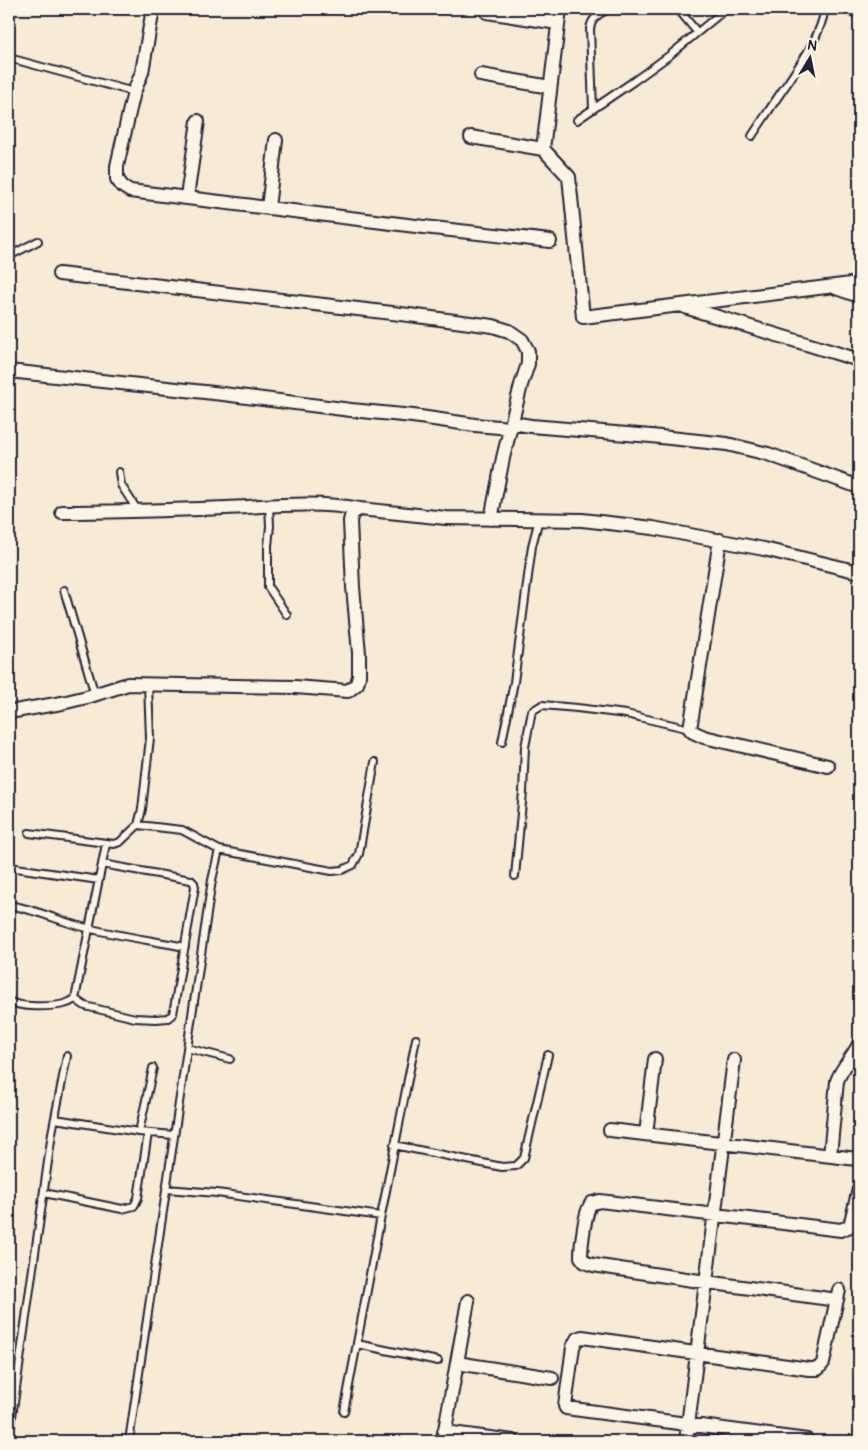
<svg xmlns="http://www.w3.org/2000/svg" width="868" height="1450" font-family="Pangolin,sans-serif">
	<style>
		.lines { fill: none; stroke-linecap: round; stroke-linejoin: round }
		.service-casing { stroke: #22223b; stroke-width: 10 }
		.minor-casing { stroke: #22223b; stroke-width: 16 }
		.service { stroke: #fcf5e5; stroke-width: 6 }
		.minor { stroke: #fcf5e5; stroke-width: 12 }
	</style>
	<rect width="100%" height="100%" fill="#f7ebd5"/>
	<filter id="ink" filterUnits="userSpaceOnUse"><feTurbulence type="fractalNoise" baseFrequency=".02" numOctaves="2"/><feDisplacementMap in="SourceGraphic" scale="10" xChannelSelector="R" yChannelSelector="G"/><feConvolveMatrix kernelMatrix="1 2 1 2 8 2 1 2 1" color-interpolation-filters="sRGB"/></filter>
	<g filter="url(#ink)">
		<g class="lines">
			<defs>
				<path id="service" d="M 678,9 L 697,32
					M 9,58 L 134,92
					M 593,109 L 590,29 C 592,17 599,14 609,9
					M 577,120 L 634,81 L 670,55 L 726,9
					M 752,136 C 764,118 776,99 789,81 C 804,58 820,36 825,9
					M 9,256 L 38,241
					M 119,472 L 121,485 L 138,511
					M 269,506 L 270,526 L 268,546 L 268,587 L 287,615
					M 64,590 L 95,695
					M 148,684 L 150,738 L 142,809 L 138,825 L 182,830 L 219,850 L 332,871 L 342,870 L 353,865 L 359,854 L 375,762
					M 502,742 L 514,682 L 532,546 L 539,519
					M 29,833 L 114,844 L 120,842 L 138,825
					M 9,867 L 99,880
					M 515,876 L 523,792 L 525,747 L 532,711 L 542,705 L 577,708 L 626,714 L 690,729
					M 9,905 C 33,909 55,919 79,926 C 113,935 149,940 185,947
					M 75,999 L 85,1006 L 135,1018 L 156,1019 L 168,1018 L 173,1014 L 195,887 L 194,883 L 191,880 L 102,864
					M 9,1001 C 20,1008 51,1007 64,1004 C 68,1003 72,1001 75,999 L 106,844
					M 187,1048 L 230,1059
					M 55,1119 L 139,1132 L 174,1135
					M 139,1132 L 153,1068
					M 394,1145 L 502,1167 L 516,1166 L 524,1158 L 548,1055
					M 166,1189 L 217,1193 L 381,1216 L 416,1039
					M 44,1193 L 122,1209 L 134,1206 L 138,1198 L 148,1133
					M 357,1344 L 438,1361
					M 344,1412 L 381,1216
					M 9,1438 L 52,1133 L 67,1056
					M 129,1441 L 212,880 L 219,850"/>
				<path id="minor" d="M 153,9 L 142,72 L 134,92 L 129,113 L 117,166 L 117,179 L 122,186 L 130,191 L 424,227 L 550,241
					M 560,9 L 543,149 L 569,177 L 583,317 L 859,283
					M 851,9 L 859,10
					M 487,12 L 558,23
					M 481,75 L 550,87
					M 471,137 L 543,149
					M 187,197 L 198,121
					M 268,208 L 276,140
					M 59,274 L 409,315 L 493,326 L 509,331 L 522,340 L 528,351 L 528,364 L 521,385 L 503,458 L 491,519
					M 836,288 L 859,296
					M 685,307 L 859,360
					M 9,371 L 223,394 L 351,410 L 413,416 L 475,425 L 511,428
					M 512,423 L 531,426 L 651,436 L 727,444 L 768,454 L 859,487
					M 62,512 C 117,512 172,510 226,508 C 271,506 316,501 360,509
					M 720,540 L 690,729 L 693,732 L 704,737 L 828,766
					M 9,712 L 62,703 L 87,697 L 128,684 L 295,687 L 348,691 L 357,684 L 359,676 L 359,653 L 353,587 L 350,521 L 352,513 L 360,509 L 446,518 L 582,520 L 653,528 L 764,549 L 859,572
					M 610,1130 L 857,1159
					M 646,1134 L 655,1059
					M 830,1156 L 837,1081 C 842,1067 853,1057 859,1044
					M 837,1300 L 706,1282 L 593,1265 L 585,1262 L 581,1257 C 581,1247 585,1208 592,1203 C 593,1203 600,1201 600,1201 L 841,1230 L 850,1226 L 859,1189
					M 457,1363 L 552,1378
					M 444,1432 L 513,1441
					M 807,1440 L 566,1408 L 565,1406 L 573,1347 L 577,1339 L 582,1337 L 809,1369 L 818,1369 L 823,1363 L 839,1290
					M 443,1441 L 468,1301
					M 686,1441 L 734,1060"/>
			</defs>
			<use href="#service" class="service-casing"/>
			<use href="#minor" class="minor-casing"/>
			<use href="#service" class="service"/>
			<use href="#minor" class="minor"/>
		</g>
	</g>
	<rect width="868" height="1450" fill="none" stroke="#fcf5e5" stroke-width="30"/>
	<rect x="15" y="15" width="838" height="1420" fill="none" stroke="#22223b" stroke-width="2" filter="url(#ink)"/>
	<g transform="translate(810 58) rotate(10)" stroke="#fcf5e5" stroke-width="4" paint-order="stroke">
	<path d="M0-4L9 19L0 12L-9 19Z" fill="#22223b"/>
	<text y="-8" font-size="14" font-weight="bold" text-anchor="middle" fill="#22223b">N</text>
	</g>
</svg>
